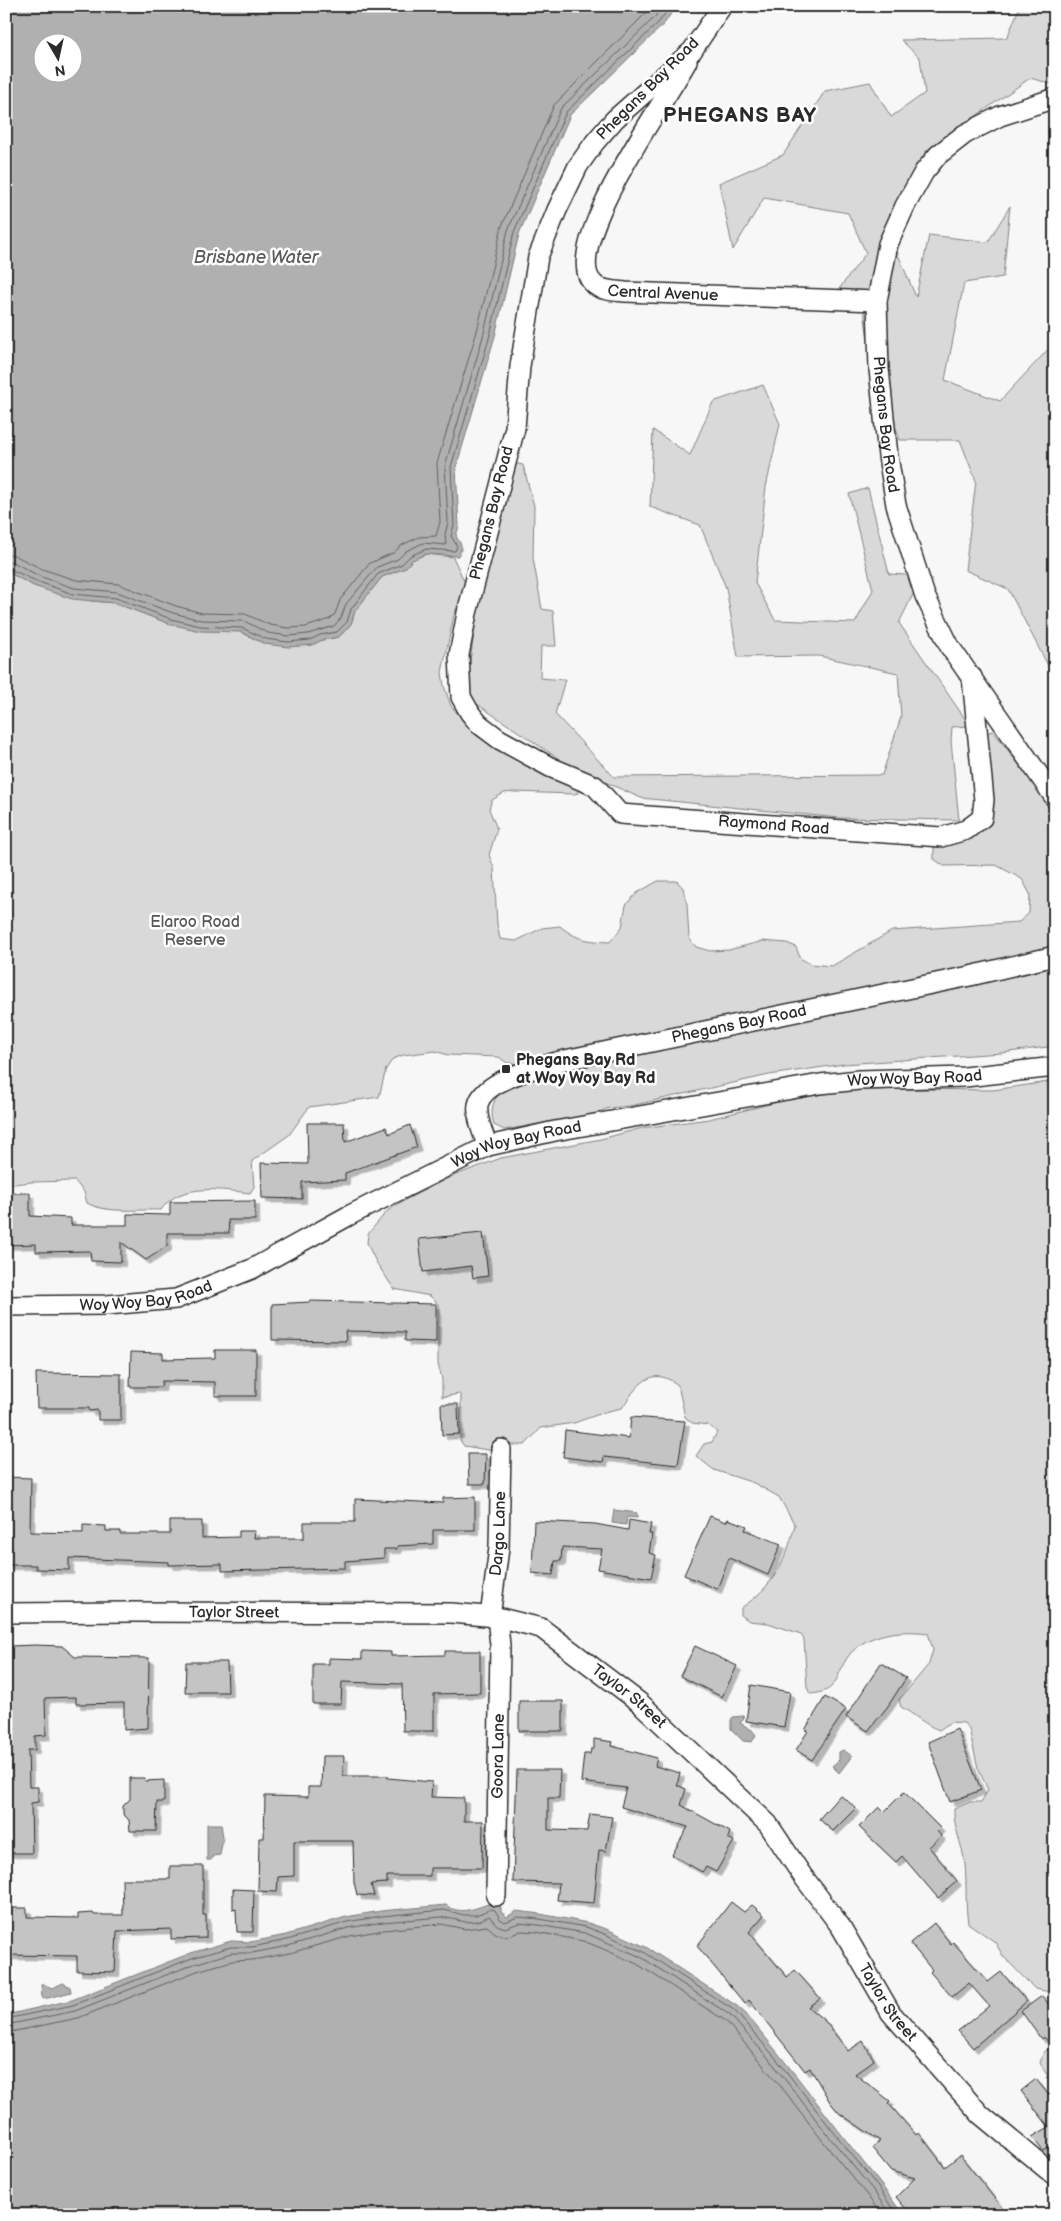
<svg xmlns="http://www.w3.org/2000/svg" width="1061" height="2221" font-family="'Balsamiq Sans',sans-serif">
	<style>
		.green { fill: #d9d9d9; stroke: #828282 }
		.water { fill: #b0b0b0; stroke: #7b7b7b; fill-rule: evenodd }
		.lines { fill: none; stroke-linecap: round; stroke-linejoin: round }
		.shore { stroke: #606060; stroke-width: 1 }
		.building { fill: #c4c4c4; stroke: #2b2b2b; filter: url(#shadow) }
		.minor-casing { stroke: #2b2b2b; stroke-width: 22 }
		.minor { stroke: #fff; stroke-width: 19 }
		.poi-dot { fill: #2b2b2b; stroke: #fff; stroke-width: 2 }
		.labels { text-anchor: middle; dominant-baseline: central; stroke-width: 5; stroke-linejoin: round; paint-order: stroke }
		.street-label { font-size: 16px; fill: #2b2b2b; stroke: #fff }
		.park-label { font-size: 16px; fill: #565656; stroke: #fff }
		.poi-label { font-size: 16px; font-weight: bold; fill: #2b2b2b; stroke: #fff; text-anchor: start }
		.water-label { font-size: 18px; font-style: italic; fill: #5a5a5a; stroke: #fff }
		.district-label { font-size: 21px; font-weight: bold; letter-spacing: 1px; fill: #2b2b2b; stroke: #fff }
	</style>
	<defs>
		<filter id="shadow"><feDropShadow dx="4.5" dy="4.5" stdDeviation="0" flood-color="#0004"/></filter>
	</defs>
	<rect width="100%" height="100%" fill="#f7f7f7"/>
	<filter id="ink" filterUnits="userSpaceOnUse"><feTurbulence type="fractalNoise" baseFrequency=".02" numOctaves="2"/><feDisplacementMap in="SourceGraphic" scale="10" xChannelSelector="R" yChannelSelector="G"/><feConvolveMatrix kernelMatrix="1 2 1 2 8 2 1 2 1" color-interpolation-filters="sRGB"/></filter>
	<g filter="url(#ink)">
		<path class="green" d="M 1020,6 L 1043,6 L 1055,13 L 1055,85 L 1030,78 L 925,152 L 892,240 L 916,297 L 929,235 L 988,242 L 1010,206 L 1003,277 L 964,283 L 945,380 L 1000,401 L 1055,342 L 1055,679 L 1008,589 L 965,570 L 976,481 L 960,440 L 900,440 L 870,356 L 864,310 L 827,305 L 866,253 L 848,213 L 764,198 L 733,250 L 719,183 L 783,155 L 825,91 L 870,82 L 891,117 L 925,93 L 920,58 L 901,40 L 1007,38 Z
			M 763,385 L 780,424 L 766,487 L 755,583 L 775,620 L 855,623 L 873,590 L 849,494 L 868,488 L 889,574 L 922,576 L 899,623 L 970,726 L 952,727 L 951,741 L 959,820 L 839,818 L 641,798 L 571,767 L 465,696 L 480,592 L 513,463 L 523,465 L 534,506 L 533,558 L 542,609 L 553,611 L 556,646 L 541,646 L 540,678 L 565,680 L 555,714 L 614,777 L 882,775 L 901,717 L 898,673 L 819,656 L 738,657 L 726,588 L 700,525 L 650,507 L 653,430 L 690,455 L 713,402 Z
			M 426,554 L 453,557 L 466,585 L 454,615 L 442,672 L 444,686 L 451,706 L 477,736 L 535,771 L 578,789 L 578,793 L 574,794 L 513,792 L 504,793 L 492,800 L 489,809 L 497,829 L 489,855 L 494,868 L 497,924 L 500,939 L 516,941 L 542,928 L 560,926 C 577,940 588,941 610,942 L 622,927 L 626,905 L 637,893 L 658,881 L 677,881 L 683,888 L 687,904 L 689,938 L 696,947 L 710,951 L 729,950 L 763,941 L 787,943 L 796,947 L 800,958 L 810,964 L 832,966 L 892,931 L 1019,922 L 1029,913 L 1030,894 L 1022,879 L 996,865 L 944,866 L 934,859 L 934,845 L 978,833 L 990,823 L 992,810 L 986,733 L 993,731 L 1055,811 L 1055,948 L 529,1064 L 507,1063 L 499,1057 L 448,1055 L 435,1051 L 403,1055 L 393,1059 L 386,1069 L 379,1097 L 309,1107 L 289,1135 L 252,1161 L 254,1187 L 250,1193 C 222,1190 179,1182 161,1210 C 138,1209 107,1214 87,1203 L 84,1192 L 75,1181 L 31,1182 L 6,1185 L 6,571 L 34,586 L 91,601 L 115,603 L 170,624 L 241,632 L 265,644 L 312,645 L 322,640 L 339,637 L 351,624 L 355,611 L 382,577 L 405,568 L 412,560 Z
			M 1055,963 L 1055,1046 L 1001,1053 L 844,1064 L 769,1075 L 630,1106 L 609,1108 L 591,1115 L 504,1130 L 494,1125 C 484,1089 515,1085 541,1073 Z
			M 1055,1081 L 1055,1993 L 1035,1989 L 1003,1956 L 995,1942 L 968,1923 C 965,1904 967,1885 965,1865 C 963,1845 953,1828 954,1809 L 970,1802 L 981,1802 L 988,1790 L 978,1768 L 969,1729 L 964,1723 L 951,1722 L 939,1730 C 925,1725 914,1714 901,1707 L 899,1700 L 929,1664 L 933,1650 L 928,1633 C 899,1629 860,1633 844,1663 C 835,1681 836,1692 810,1694 L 807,1687 L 804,1640 L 801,1634 L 768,1623 L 749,1621 L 741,1615 L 741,1608 C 773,1587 786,1561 795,1525 L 779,1497 L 754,1483 L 714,1470 L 696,1456 L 704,1444 L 712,1442 L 717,1432 L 708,1425 L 692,1423 L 685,1417 L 678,1385 C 650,1364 637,1386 622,1408 L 608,1411 L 574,1423 L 541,1428 L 525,1445 L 506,1445 L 488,1450 L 464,1446 L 460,1440 L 461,1396 L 459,1394 L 442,1397 L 442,1379 L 438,1364 L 438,1304 L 430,1296 L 394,1289 L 376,1262 L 367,1243 L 368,1234 L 387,1211 L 407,1199 L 448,1178 L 501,1158 L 601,1139 L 642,1128 L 709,1119 L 782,1101 L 840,1091 L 899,1089 L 993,1090 Z
			M 1055,2047 L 1055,2080 L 1047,2075 L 1040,2063 L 1044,2051 Z"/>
		<path class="water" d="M 6,6 L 676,6 L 664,24 L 570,115 L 519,234 L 495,336 L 456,468 L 459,526 L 456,536 C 461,545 464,546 458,556 L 426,554 L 412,560 L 405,568 L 382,577 L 355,611 L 351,624 L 339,637 L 322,640 L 312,645 L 288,647 L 265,644 L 241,632 L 200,631 L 170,624 L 115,603 L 72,599 L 34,586 L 6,571 ZM 42,42 L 72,42 L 72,72 L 42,72 Z
			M 614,1510 L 637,1513 L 637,1518 L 627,1517 L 626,1525 L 612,1523 Z
			M 743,1716 L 744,1719 L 740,1723 L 752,1730 L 756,1735 L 752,1742 L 743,1741 L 731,1729 L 731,1720 L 733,1717 Z
			M 843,1750 L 852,1756 L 839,1773 L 832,1766 L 839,1760 L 839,1752 Z
			M 207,1824 L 221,1824 L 223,1837 L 220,1855 L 213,1856 L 211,1860 L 207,1860 Z
			M 491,1903 L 501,1907 L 501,1912 L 507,1917 L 516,1911 L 540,1914 L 588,1923 L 609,1930 L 646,1947 L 737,2006 L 746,2014 C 778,2052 808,2091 838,2130 C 860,2159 883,2185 903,2215 L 6,2215 L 6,2015 L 72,2000 L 191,1953 L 231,1941 L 251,1942 L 286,1935 L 346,1917 L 381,1911 L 446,1905 C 460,1916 476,1908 491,1903 Z
			M 63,1983 L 70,1987 L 71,1992 L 44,1999 L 42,1998 L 41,1985 L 43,1984 L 52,1988 Z"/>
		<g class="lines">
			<path class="shore" d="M 6,554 L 14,555 L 42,569 L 76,580 L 118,584 L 176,606 L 202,613 L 245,614 L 270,625 L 288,628 L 306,627 L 330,619 L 335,614 L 340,600 L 370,563 L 393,553 L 402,545 L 419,537 L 436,536 L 440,522 L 437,463 L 477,331 L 502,226 L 554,105 L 653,6
				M 6,561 L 13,562 L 39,576 L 74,588 L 117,592 L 173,613 L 201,620 L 244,621 L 268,633 L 288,636 L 308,634 L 334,626 L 341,618 L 346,604 L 377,567 L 398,559 L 406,551 L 423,543 L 446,545 L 445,534 L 448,523 L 445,466 L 484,333 L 508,230 L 561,108 L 655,17 L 662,6
				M 6,567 L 36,581 L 73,594 L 116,598 L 171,619 L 200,626 L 242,628 L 266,639 L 288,642 L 310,640 L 320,635 L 337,632 L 347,622 L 351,609 L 378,574 L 402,564 L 410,556 L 426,549 L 455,551 L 457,546 L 451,536 L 454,525 L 451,467 L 490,335 L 514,232 L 566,112 L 660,21 L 670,6
				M 6,2019 L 73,2005 L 192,1958 L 231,1947 L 252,1947 L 287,1940 L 347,1922 L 382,1916 L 444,1910 L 464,1915 L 476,1915 L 491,1909 L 495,1910 L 500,1919 L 505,1922 L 518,1917 L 539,1919 L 586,1927 L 607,1935 L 644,1952 L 734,2010 L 774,2056 L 836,2135 L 878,2187 L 897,2215
				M 6,2025 L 75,2011 L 194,1964 L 231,1953 L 252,1953 L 288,1946 L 348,1928 L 383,1922 L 442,1917 L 466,1922 L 478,1921 L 489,1916 L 497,1925 L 505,1928 L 519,1923 L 538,1925 L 585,1933 L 604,1941 L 641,1957 L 730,2015 L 770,2060 L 831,2139 L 873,2190 L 890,2215
				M 6,2033 L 78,2018 L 197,1971 L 232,1961 L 253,1960 L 290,1953 L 350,1936 L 384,1930 L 441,1924 L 465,1929 L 487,1926 L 495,1933 L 504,1936 L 512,1935 L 521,1931 L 537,1932 L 583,1941 L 601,1948 L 637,1964 L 726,2021 L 787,2094 L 825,2144 L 867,2195 L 881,2215"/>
		</g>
		<path class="building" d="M 307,1123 L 344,1123 L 345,1142 L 386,1127 L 389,1134 L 410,1125 L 417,1147 L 345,1173 L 345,1180 L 302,1182 L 302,1199 L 262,1198 L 261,1163 L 308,1164 Z
			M 6,1193 L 30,1193 L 30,1216 L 71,1218 L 71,1225 L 127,1225 L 127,1214 L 170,1215 L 170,1202 L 255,1201 L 255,1220 L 228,1220 L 229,1233 L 167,1233 L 167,1246 L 146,1260 L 121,1242 L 121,1262 L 91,1261 L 90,1251 L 36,1252 L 36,1244 L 6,1245 Z
			M 483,1233 L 488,1276 L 473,1278 L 471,1266 L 423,1272 L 419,1239 Z
			M 310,1301 L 436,1304 L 436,1342 L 405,1341 L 405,1332 L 345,1331 L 346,1341 L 272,1340 L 272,1304 L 310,1302 Z
			M 215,1350 L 256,1350 L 256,1396 L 215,1396 L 215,1382 L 162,1381 L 161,1387 L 130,1387 L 131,1352 L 163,1353 L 163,1359 L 215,1358 Z
			M 36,1373 L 121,1374 L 121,1420 L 98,1420 L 98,1410 L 89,1411 L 89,1408 L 37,1408 Z
			M 441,1404 L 458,1404 L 459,1434 L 442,1435 Z
			M 631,1417 L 685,1421 L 678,1465 L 604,1457 L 603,1462 L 563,1457 L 565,1430 L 629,1438 Z
			M 468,1454 L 486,1454 L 485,1484 L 469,1484 Z
			M 6,1477 L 31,1478 L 30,1532 L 83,1533 L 83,1525 L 106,1526 L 106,1531 L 120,1531 L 120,1534 L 170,1534 L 170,1521 L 202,1521 L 202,1538 L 239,1537 L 239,1531 L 255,1531 L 254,1538 L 304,1538 L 304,1522 L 355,1522 L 355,1499 L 443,1503 L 443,1498 L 475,1497 L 475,1530 L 433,1530 L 433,1544 L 397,1546 L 397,1549 L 384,1549 L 384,1558 L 345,1561 L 345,1568 L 222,1571 L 222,1564 L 169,1565 L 169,1562 L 69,1558 L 69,1570 L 36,1569 L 36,1565 L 6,1565 Z
			M 710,1516 L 726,1522 L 728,1519 L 747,1526 L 745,1530 L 781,1544 L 768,1575 L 729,1558 L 717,1589 L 684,1575 Z
			M 629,1520 L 651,1524 L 649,1534 L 652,1534 L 649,1553 L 656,1555 L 651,1578 L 598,1569 L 602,1549 L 562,1547 L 561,1561 L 555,1561 L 553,1575 L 532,1573 L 534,1521 L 595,1524 L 628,1530 Z
			M 35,1645 L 62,1646 L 75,1657 L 149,1658 L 148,1728 L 124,1730 L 124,1703 L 76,1704 L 76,1697 L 45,1698 L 46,1735 L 35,1736 L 35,1750 L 28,1750 L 29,1787 L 38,1787 L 38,1802 L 31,1803 L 32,1853 L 6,1853 L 6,1657 L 10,1657 L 10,1646 Z
			M 695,1646 L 737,1666 L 722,1697 L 680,1676 Z
			M 362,1651 L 391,1652 L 391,1656 L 445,1655 L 445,1651 L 480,1651 L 480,1693 L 434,1694 L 434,1731 L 403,1731 L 402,1684 L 342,1682 L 341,1704 L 313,1704 L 313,1664 L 329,1664 L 329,1658 L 362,1659 Z
			M 186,1662 L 227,1662 L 228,1692 L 185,1692 Z
			M 881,1663 L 906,1678 L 888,1706 L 868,1731 L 846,1717 Z
			M 751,1685 L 790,1692 L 784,1727 L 746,1721 Z
			M 825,1697 L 846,1709 L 812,1760 L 796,1750 L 808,1731 L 805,1730 Z
			M 519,1701 L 563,1701 L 563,1731 L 519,1731 Z
			M 957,1729 L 981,1790 L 950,1802 L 928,1742 Z
			M 594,1739 L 613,1742 L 612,1746 L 657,1758 L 655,1766 L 680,1773 L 677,1785 L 686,1789 L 681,1805 L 730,1832 L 728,1838 L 734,1841 L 716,1872 L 706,1867 L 702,1872 L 672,1855 L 688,1827 L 621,1807 L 626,1788 L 581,1782 L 584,1754 L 590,1754 L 591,1749 L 594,1749 Z
			M 322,1756 L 344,1756 L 343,1776 L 388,1776 L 388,1778 L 432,1782 L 431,1797 L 464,1798 L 464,1821 L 483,1821 L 482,1868 L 430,1868 L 430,1876 L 387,1876 L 387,1883 L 371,1884 L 374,1896 L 357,1895 L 354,1882 L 353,1841 L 294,1841 L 294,1876 L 278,1877 L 277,1892 L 258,1891 L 259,1838 L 264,1838 L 265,1796 L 308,1797 L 308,1787 L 321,1787 Z
			M 517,1770 L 560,1770 L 559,1798 L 548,1798 L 548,1830 L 587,1831 L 590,1814 L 612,1817 L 606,1851 L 599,1850 L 594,1903 L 557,1900 L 559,1883 L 513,1882 Z
			M 130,1778 L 144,1778 L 145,1781 L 164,1780 L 164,1802 L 157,1802 L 156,1831 L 130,1831 L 129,1820 L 123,1814 L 123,1806 L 130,1799 Z
			M 904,1792 L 940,1828 L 937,1831 L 941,1836 L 929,1847 L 957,1881 L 938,1898 L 902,1856 L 896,1862 L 859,1827 L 879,1807 L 884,1812 Z
			M 840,1795 L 856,1808 L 833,1831 L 819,1819 Z
			M 170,1866 L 203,1866 L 203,1915 L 206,1915 L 206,1938 L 171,1939 L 171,1929 L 117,1931 L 115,1972 L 77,1971 L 77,1956 L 6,1955 L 6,1908 L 27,1908 L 27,1917 L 78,1918 L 78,1914 L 93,1913 L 94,1915 L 123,1915 L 122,1879 L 170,1879 Z
			M 233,1889 L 254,1890 L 253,1932 L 237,1932 L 236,1909 L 233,1910 Z
			M 731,1902 L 744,1912 L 752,1905 L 764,1915 L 749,1932 L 787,1977 L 795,1970 L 820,1998 L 808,2007 L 825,2021 L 848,2051 L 863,2041 L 874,2060 L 855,2074 L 890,2101 L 888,2103 L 916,2135 L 919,2133 L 945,2167 L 960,2155 L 1003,2209 L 994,2215 L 911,2215 L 896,2197 L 915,2178 L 891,2171 L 872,2148 L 880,2141 L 839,2113 L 830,2102 L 810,2068 L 805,2071 L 749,2000 L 745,2004 L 697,1946 Z
			M 934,1923 L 951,1944 L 953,1942 L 988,1982 L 1001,1972 L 1027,2001 L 973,2048 L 958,2031 L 989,2006 L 969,1983 L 952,1997 L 930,1972 L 932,1970 L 910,1943 Z
			M 1042,1996 L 1055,2012 L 1055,2050 L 1044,2037 L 1041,2039 L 1021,2011 Z
			M 1036,2079 L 1055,2103 L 1055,2144 L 1043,2151 L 1032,2137 L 1049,2127 L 1021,2091 Z"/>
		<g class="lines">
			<defs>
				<g id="minor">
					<path id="s1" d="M 722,6 L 692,51 L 615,119 L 595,142 L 578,166 L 557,210 L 538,257 L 520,366 L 515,428 L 467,613 L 459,655 L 461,697 L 470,713 L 479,724 L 499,739 L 550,767 L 595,786 L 620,814 L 941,837 L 966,830 L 982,818 L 984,800 L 972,677"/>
					<path id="s2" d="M 687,61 C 670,95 554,253 595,285 C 603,291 616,291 625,292 L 877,301"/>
					<path id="s3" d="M 1055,98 L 1000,116 L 965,134 L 938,155 L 924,172 L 905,206 L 888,244 L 877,301 L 879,369 L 888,456 L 896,505 L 925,596 L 950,647 L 1055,798"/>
					<path id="s4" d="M 488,1146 C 483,1134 476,1118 478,1105 C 483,1080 539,1067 560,1061 L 970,976 L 1055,956"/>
					<path id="s5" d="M 6,1306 L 107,1305 L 176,1299 L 252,1269 L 348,1216 L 488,1146 L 555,1131 L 820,1084 L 859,1080 L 965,1077 L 1055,1067"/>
					<path id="s6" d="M 6,1613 L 130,1612 L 451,1613 L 497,1617 L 541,1628 L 639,1702 L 768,1824 L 802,1875 L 841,1927 L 891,2013 L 981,2115 L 1055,2176"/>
					<path id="s7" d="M 490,1617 L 499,1548 L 501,1449"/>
					<path id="s8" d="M 496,1896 L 500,1645 L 497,1617"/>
				</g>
			</defs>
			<use href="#minor" class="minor-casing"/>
			<use href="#minor" class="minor"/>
		</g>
	</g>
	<rect class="poi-dot" x="501" y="1064" width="10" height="10" rx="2.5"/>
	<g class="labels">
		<g class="street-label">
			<text transform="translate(648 89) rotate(-45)">Phegans Bay Road</text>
			<text stroke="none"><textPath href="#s2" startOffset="321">Central Avenue</textPath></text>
			<text stroke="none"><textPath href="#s3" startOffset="416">Phegans Bay Road</textPath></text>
			<text transform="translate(492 513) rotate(-76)">Phegans Bay Road</text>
			<text stroke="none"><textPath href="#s1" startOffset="1121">Raymond Road</textPath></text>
			<text stroke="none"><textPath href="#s4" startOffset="322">Phegans Bay Road</textPath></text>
			<text stroke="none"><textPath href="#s5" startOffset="951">Woy Woy Bay Road</textPath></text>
			<text stroke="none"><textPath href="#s5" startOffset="546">Woy Woy Bay Road</textPath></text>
			<text stroke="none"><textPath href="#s5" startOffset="141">Woy Woy Bay Road</textPath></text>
			<text stroke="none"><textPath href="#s7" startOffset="84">Dargo Lane</textPath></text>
			<text stroke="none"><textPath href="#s6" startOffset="228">Taylor Street</textPath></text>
			<text stroke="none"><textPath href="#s6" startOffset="648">Taylor Street</textPath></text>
			<text stroke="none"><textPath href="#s8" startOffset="140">Goora Lane</textPath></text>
			<text stroke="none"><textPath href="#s6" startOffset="1052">Taylor Street</textPath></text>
		</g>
		<g class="park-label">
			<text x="195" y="922">Elaroo Road<tspan x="195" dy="18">Reserve</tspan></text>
		</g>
		<g class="poi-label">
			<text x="516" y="1060">Phegans Bay Rd<tspan x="516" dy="18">at Woy Woy Bay Rd</tspan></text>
		</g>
		<g class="water-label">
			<text x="256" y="257">Brisbane Water</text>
		</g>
		<g class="district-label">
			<text x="740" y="115">PHEGANS BAY</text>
		</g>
	</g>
	<rect width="1061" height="2221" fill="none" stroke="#fff" stroke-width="25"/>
	<rect x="12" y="12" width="1036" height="2196" fill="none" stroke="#2b2b2b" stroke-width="2" filter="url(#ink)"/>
	<g transform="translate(58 58) rotate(171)"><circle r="24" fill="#ffffff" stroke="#aaaaaa"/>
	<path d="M0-4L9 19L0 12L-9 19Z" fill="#2b2b2b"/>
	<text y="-8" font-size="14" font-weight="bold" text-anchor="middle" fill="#2b2b2b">N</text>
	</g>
</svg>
